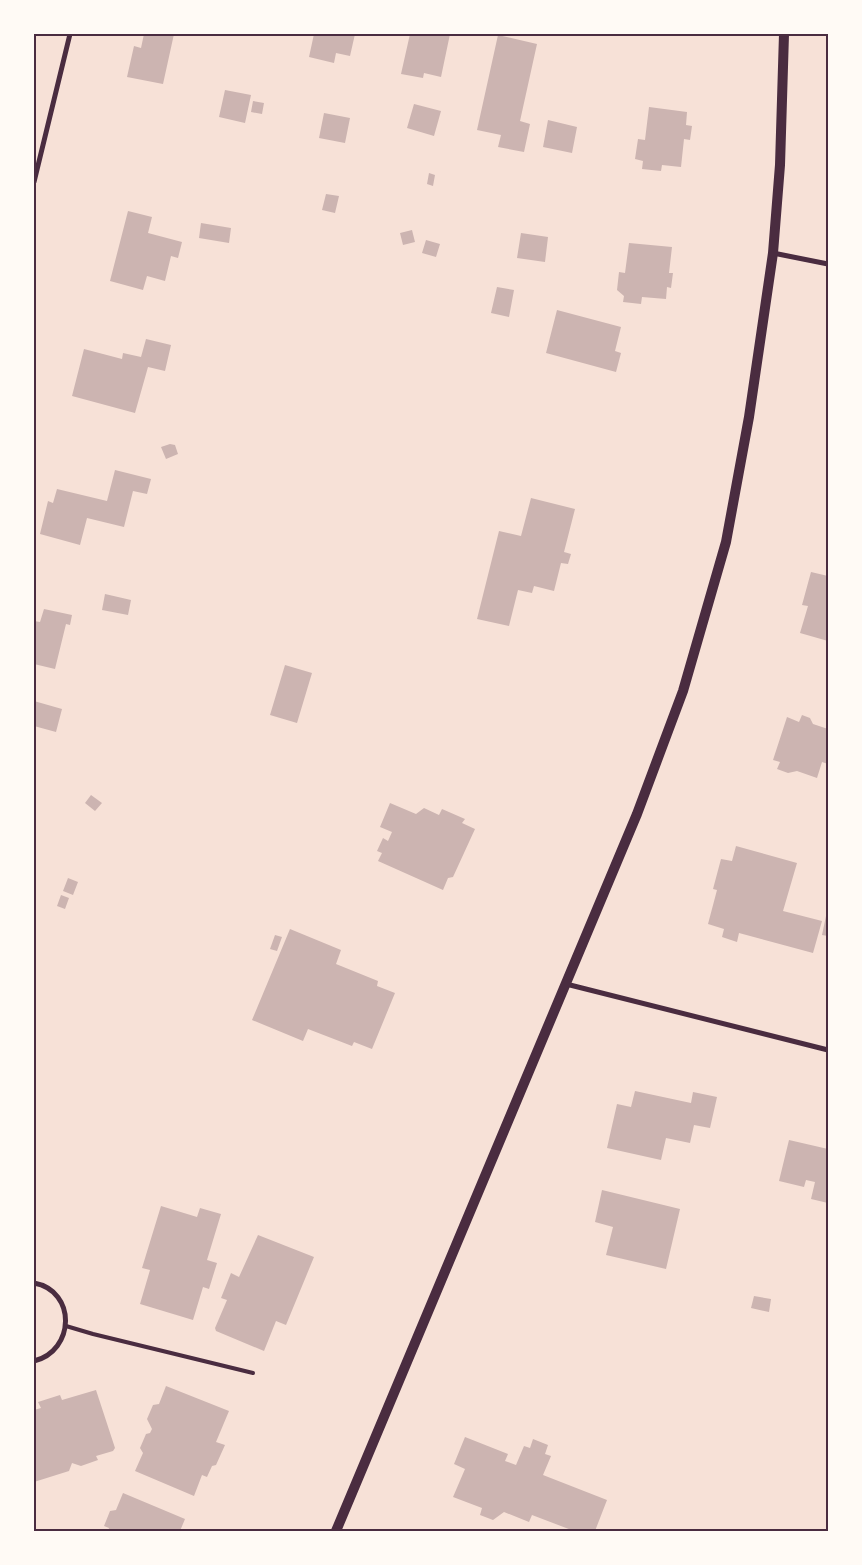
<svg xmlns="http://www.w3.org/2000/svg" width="862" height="1565" font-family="'Space Grotesk',sans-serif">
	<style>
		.building { fill: #ccb4b1 }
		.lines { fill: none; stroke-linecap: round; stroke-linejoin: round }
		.service { stroke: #4a2c40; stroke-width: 4 }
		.minor { stroke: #4a2c40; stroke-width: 5 }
		.secondary { stroke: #4a2c40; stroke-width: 10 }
		.neatline { fill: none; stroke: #4a2c40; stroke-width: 2 }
	</style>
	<rect width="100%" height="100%" fill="#f7e1d7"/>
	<path class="building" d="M 144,34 L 174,34 L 163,84 L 127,77 L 134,46 L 141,48 Z
		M 314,34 L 355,34 L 350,56 L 336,53 L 334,63 L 309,57 Z
		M 410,34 L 450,34 L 441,77 L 424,73 L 423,78 L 401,74 Z
		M 498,35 L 537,44 L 520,121 L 530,124 L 524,152 L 498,147 L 501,135 L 477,130 Z
		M 225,90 L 251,95 L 245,123 L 219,117 Z
		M 253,101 L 264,103 L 262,114 L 251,112 Z
		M 414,104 L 441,111 L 434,136 L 407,128 Z
		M 649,107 L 687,112 L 686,125 L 692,126 L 690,140 L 684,139 L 681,167 L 662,165 L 661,171 L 642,169 L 643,161 L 635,159 L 638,139 L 645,140 Z
		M 324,113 L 350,118 L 345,143 L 319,138 Z
		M 548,120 L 577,127 L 572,153 L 543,147 Z
		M 429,173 L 435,175 L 433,186 L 427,184 Z
		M 326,194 L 339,196 L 335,213 L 322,210 Z
		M 128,211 L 152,217 L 148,233 L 182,242 L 178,258 L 171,256 L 165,281 L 147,276 L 143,290 L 110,281 Z
		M 201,223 L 231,228 L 229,243 L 199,238 Z
		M 412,230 L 415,242 L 403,245 L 400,233 Z
		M 521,233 L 548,237 L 545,262 L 517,258 Z
		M 426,240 L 440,244 L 436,257 L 422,253 Z
		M 629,243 L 672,247 L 669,273 L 673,273 L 671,288 L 667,287 L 666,299 L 642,297 L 641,304 L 623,302 L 624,296 L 617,290 L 619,272 L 625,273 Z
		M 497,287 L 514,290 L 509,317 L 491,313 Z
		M 557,310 L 621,327 L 615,351 L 621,353 L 616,372 L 546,353 Z
		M 146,339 L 171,345 L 165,371 L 148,367 L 135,413 L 72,396 L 84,349 L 122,359 L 123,353 L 141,357 Z
		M 170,444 L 175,445 L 178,454 L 166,459 L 161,447 Z
		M 115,470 L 151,479 L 147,494 L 133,491 L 124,527 L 87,518 L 80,545 L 40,534 L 48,501 L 53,503 L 57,489 L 107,501 Z
		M 531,498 L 575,509 L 564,552 L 571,554 L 568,564 L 561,563 L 554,591 L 534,586 L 532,593 L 518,590 L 509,626 L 477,619 L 499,531 L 521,536 Z
		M 811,572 L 828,576 L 828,641 L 800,633 L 808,606 L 802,605 Z
		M 105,594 L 131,600 L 128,615 L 102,610 Z
		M 44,609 L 72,615 L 70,625 L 66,624 L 55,669 L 34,664 L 34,621 L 40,622 Z
		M 285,665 L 312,673 L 297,723 L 270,715 Z
		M 34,701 L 62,709 L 56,732 L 34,726 Z
		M 802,715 L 810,718 L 813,724 L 828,729 L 828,764 L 822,762 L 817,778 L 797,771 L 788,773 L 777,769 L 780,762 L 773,760 L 787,717 L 799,722 Z
		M 91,795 L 102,803 L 95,811 L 85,803 Z
		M 390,803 L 416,814 L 424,808 L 439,815 L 442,809 L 465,819 L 462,823 L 475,829 L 453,877 L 448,878 L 443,890 L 378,861 L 382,853 L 377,851 L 383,838 L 388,841 L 392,832 L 380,827 Z
		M 736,846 L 797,863 L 783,911 L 822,921 L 813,953 L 739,933 L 737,942 L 722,937 L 724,929 L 708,924 L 717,890 L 713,889 L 721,859 L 732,861 Z
		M 68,878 L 78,882 L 73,895 L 63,891 Z
		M 61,895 L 69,898 L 65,909 L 57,906 Z
		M 826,916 L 828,917 L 828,936 L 822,935 Z
		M 290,929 L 341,950 L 336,964 L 378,981 L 377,986 L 395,993 L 372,1049 L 354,1042 L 352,1046 L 308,1029 L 303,1041 L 252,1020 Z
		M 275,935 L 282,937 L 277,951 L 270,949 Z
		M 635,1091 L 691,1103 L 693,1092 L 717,1097 L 710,1128 L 694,1125 L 690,1143 L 666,1138 L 661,1160 L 607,1148 L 617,1104 L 631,1107 Z
		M 789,1140 L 828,1149 L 828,1203 L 811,1199 L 815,1182 L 806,1180 L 804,1187 L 779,1181 Z
		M 602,1190 L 680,1209 L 666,1269 L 606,1255 L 613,1227 L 595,1222 Z
		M 161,1206 L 197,1217 L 200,1208 L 221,1214 L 207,1260 L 217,1263 L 209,1289 L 203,1287 L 193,1320 L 140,1304 L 150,1270 L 142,1268 Z
		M 258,1235 L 314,1257 L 286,1325 L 276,1321 L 264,1351 L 216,1331 L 215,1328 L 227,1300 L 221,1298 L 231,1273 L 239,1277 Z
		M 754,1296 L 771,1299 L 769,1312 L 751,1308 Z
		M 166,1386 L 229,1411 L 216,1442 L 225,1445 L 216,1465 L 212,1466 L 207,1477 L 202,1475 L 194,1496 L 135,1471 L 143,1453 L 140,1448 L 146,1434 L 150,1433 L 152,1429 L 147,1419 L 153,1405 L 159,1404 Z
		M 96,1390 L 115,1448 L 113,1451 L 96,1456 L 98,1460 L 81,1466 L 72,1463 L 69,1471 L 34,1482 L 34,1410 L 41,1408 L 38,1402 L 60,1395 L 62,1400 Z
		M 465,1437 L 508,1454 L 505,1461 L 516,1465 L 524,1446 L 530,1448 L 533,1439 L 548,1445 L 545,1454 L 551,1456 L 543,1475 L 607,1500 L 595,1531 L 574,1531 L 532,1515 L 529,1522 L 504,1512 L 493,1520 L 480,1515 L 482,1508 L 453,1497 L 465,1469 L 454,1464 Z
		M 123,1493 L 185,1519 L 180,1531 L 108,1531 L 109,1528 L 104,1526 L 110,1511 L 116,1510 Z"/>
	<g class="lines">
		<path class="service" d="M 66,1326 L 93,1334 L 253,1373"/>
		<path class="minor" d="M 34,182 L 70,34
			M 773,253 L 828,264
			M 566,984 L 828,1050
			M 34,1283 C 77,1291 75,1351 34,1361"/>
		<path class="secondary" d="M 336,1531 L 637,814 L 683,691 L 726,542 L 749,417 L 773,253 L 780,165 L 784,34"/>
	</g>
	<rect width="862" height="1565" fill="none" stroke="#fffaf5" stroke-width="70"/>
	<rect x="35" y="35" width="792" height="1495" class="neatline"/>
</svg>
